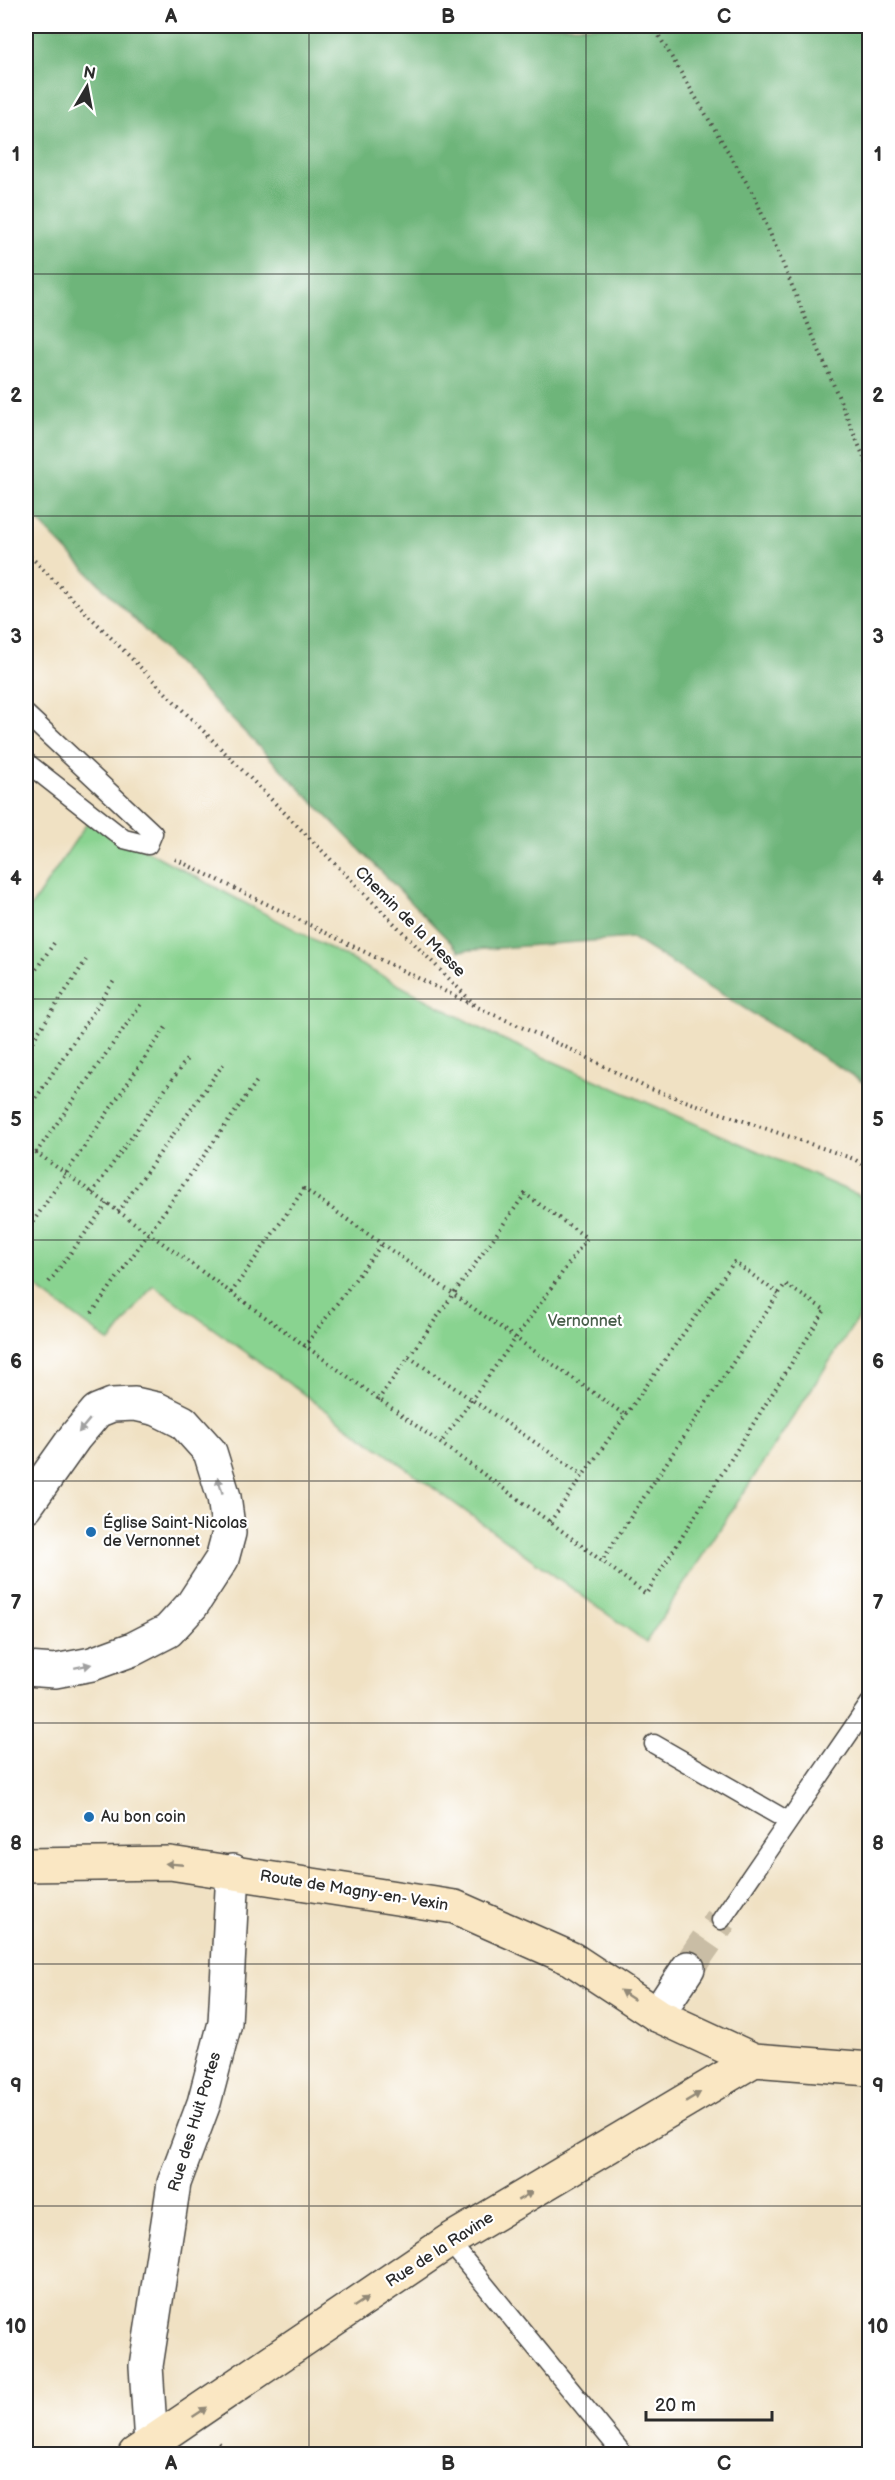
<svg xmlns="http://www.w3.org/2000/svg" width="895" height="2480" font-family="'Balsamiq Sans',sans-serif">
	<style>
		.green { fill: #89d390; stroke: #5a7f5e; stroke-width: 1.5 }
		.forest { fill: #6eb57a; stroke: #4c7052; stroke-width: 1.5 }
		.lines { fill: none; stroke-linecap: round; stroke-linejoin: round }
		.street-tunnel { stroke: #c9bda5; stroke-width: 33; stroke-dasharray: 33 16; stroke-linecap: butt }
		.lane-casing { stroke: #494642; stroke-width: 21 }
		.street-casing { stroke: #494642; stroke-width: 36 }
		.secondary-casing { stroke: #494642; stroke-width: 36 }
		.path { stroke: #494642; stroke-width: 4; stroke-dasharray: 1.5 4.5; stroke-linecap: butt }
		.lane { stroke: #fff; stroke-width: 18 }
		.street { stroke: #fff; stroke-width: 33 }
		.secondary { stroke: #fae7c3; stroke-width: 33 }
		.oneway { fill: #a0a0a0 }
		.oneway2 { fill: #928977 }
		.grid { fill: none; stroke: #2b2b2b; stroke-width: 1.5; stroke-opacity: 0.55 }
		.poi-dot { fill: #1f6fb2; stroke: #fff; stroke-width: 2 }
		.labels { text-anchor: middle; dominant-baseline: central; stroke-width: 4.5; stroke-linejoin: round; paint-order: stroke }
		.street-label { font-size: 16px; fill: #2b2b2b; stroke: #fff }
		.park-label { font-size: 16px; fill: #475d49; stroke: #fff }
		.poi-label { font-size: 16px; fill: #2b2b2b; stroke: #fff; text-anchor: start }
		.neatline { fill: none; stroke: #2b2b2b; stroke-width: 2 }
		.grid-label { font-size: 20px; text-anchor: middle; font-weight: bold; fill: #2b2b2b }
	</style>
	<rect width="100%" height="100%" fill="#fff"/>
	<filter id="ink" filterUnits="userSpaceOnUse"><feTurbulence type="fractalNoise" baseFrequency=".0167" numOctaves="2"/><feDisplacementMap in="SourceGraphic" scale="12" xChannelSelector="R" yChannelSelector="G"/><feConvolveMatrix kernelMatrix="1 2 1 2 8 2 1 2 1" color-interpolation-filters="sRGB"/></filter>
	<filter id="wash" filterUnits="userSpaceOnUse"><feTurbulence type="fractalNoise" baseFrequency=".008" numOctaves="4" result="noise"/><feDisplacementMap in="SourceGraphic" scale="24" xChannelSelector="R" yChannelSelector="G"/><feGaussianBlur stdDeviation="1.35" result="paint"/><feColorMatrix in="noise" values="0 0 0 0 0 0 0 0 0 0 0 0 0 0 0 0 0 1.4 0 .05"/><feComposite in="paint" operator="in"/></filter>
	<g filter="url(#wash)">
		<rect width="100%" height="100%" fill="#f0e1c3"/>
		<path class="green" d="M 89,820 L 493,1035 L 858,1195 L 869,1204 L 869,1301 L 646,1642 L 153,1285 L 110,1342 L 26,1280 L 26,914 Z"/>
		<path class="forest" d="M 26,26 L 869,26 L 869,1086 L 632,938 L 459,951 L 26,509 Z"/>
	</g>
	<g filter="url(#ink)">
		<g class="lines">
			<path class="street-tunnel" d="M 688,1968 L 721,1920"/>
			<defs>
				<path id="lane" d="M 26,714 L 153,833 L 148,845 L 124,839 L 26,762
					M 654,1744 L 788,1821
					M 721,1920 L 870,1703
					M 449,2241 L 623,2454"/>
				<path id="street" d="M 26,1506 L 75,1437 L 97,1411 L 112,1405 L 135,1404 L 157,1409 L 183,1422 L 210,1452 L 224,1497 L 229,1533 L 222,1559 L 192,1605 L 168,1631 L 133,1649 L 92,1664 L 55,1671 L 26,1669
					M 657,2015 L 688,1968
					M 151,2444 L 146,2366 L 174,2183 L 204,2103 L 225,2023 L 233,1871"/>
				<path id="secondary" d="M 26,1865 L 170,1863 L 455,1907 L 572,1959 L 657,2015 L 754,2060 L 870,2069
					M 135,2454 L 449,2241 L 754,2060"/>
			</defs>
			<use href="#lane" class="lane-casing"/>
			<use href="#street" class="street-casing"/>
			<use href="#secondary" class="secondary-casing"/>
			<path class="path" d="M 653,26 L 754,195 L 870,472
				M 26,552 L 477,1007 L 572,1050 L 645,1087 L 854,1159 L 870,1169
				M 175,859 L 473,1005
				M 26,984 L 54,943
				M 26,1051 L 86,960
				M 26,1113 L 114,981
				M 26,1145 L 550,1522 L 646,1594 L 825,1310 L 785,1284 L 601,1562
				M 36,1153 L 141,1004
				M 26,1156 L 30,1149
				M 92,1193 L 189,1056
				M 118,1212 L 224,1063
				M 26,1232 L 166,1027
				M 49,1282 L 107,1204
				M 231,1293 L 304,1189 L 625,1415
				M 92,1313 L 257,1081
				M 304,1347 L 382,1244
				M 409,1357 L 583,1475
				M 378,1400 L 525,1194 L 587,1238 L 440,1444
				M 550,1522 L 734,1262 L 779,1294
				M 218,2443 L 233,2454"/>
			<use href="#lane" class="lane"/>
			<use href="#street" class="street"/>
			<use href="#secondary" class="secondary"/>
		</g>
		<defs><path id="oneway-solid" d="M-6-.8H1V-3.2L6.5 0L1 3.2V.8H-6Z" transform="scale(1.5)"/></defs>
		<g class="oneway">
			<use href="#oneway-solid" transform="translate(84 1426) rotate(130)"/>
			<use href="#oneway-solid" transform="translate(220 1485) rotate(-107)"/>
			<use href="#oneway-solid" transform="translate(83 1666) rotate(-12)"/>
		</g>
		<g class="oneway2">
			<use href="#oneway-solid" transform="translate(174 1864) rotate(-175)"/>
			<use href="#oneway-solid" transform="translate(627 1995) rotate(-146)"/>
			<use href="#oneway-solid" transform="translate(693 2097) rotate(-31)"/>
			<use href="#oneway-solid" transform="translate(525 2196) rotate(-31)"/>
			<use href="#oneway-solid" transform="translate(361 2302) rotate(-34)"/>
			<use href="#oneway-solid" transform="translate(200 2412) rotate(-34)"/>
		</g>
	</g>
	<path class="grid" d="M 309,26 L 309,2454M 586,26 L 586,2454M 26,274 L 870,274M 26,516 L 870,516M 26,757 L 870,757M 26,999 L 870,999M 26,1240 L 870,1240M 26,1481 L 870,1481M 26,1723 L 870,1723M 26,1964 L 870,1964M 26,2206 L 870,2206"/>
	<g class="poi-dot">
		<circle cx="91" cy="1532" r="6"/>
		<circle cx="89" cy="1817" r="6"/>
	</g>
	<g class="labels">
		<g class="street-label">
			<text transform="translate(410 922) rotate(45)">Chemin de la Messe</text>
			<text transform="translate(354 1891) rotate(9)">Route de Magny-en- Vexin</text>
			<text transform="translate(195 2122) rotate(-73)">Rue des Huit Portes</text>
			<text transform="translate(440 2250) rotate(-33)">Rue de la Ravine</text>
		</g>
		<g class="park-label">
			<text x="585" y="1321">Vernonnet</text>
		</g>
		<g class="poi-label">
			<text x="103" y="1523">Église Saint-Nicolas<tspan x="103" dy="18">de Vernonnet</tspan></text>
			<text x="101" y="1817">Au bon coin</text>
		</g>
	</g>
	<rect width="895" height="2480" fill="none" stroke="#fff" stroke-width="66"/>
	<g transform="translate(87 87) rotate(10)" stroke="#ffffff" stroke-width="4.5" paint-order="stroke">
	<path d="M0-4.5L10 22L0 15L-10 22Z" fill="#2b2b2b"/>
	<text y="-9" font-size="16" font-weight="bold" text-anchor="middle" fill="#2b2b2b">N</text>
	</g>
	<path d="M646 2411v9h126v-9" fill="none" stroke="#2b2b2b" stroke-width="3"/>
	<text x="655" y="2411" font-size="18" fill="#2b2b2b" stroke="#ffffff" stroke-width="4.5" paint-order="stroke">20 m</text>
	<rect x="33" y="33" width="829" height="2414" class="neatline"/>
	<g class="grid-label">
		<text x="171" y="23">A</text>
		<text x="448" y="23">B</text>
		<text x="724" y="23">C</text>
		<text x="16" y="161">1</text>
		<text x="878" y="161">1</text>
		<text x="16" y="402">2</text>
		<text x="878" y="402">2</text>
		<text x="16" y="643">3</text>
		<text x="878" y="643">3</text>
		<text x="16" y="885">4</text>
		<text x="878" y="885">4</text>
		<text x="16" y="1126">5</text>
		<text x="878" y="1126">5</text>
		<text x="16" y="1368">6</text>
		<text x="878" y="1368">6</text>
		<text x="16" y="1609">7</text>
		<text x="878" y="1609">7</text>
		<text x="16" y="1850">8</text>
		<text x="878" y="1850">8</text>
		<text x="16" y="2092">9</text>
		<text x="878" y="2092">9</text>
		<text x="16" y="2333">10</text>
		<text x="878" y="2333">10</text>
		<text x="171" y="2470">A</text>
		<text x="448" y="2470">B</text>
		<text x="724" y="2470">C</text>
	</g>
</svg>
